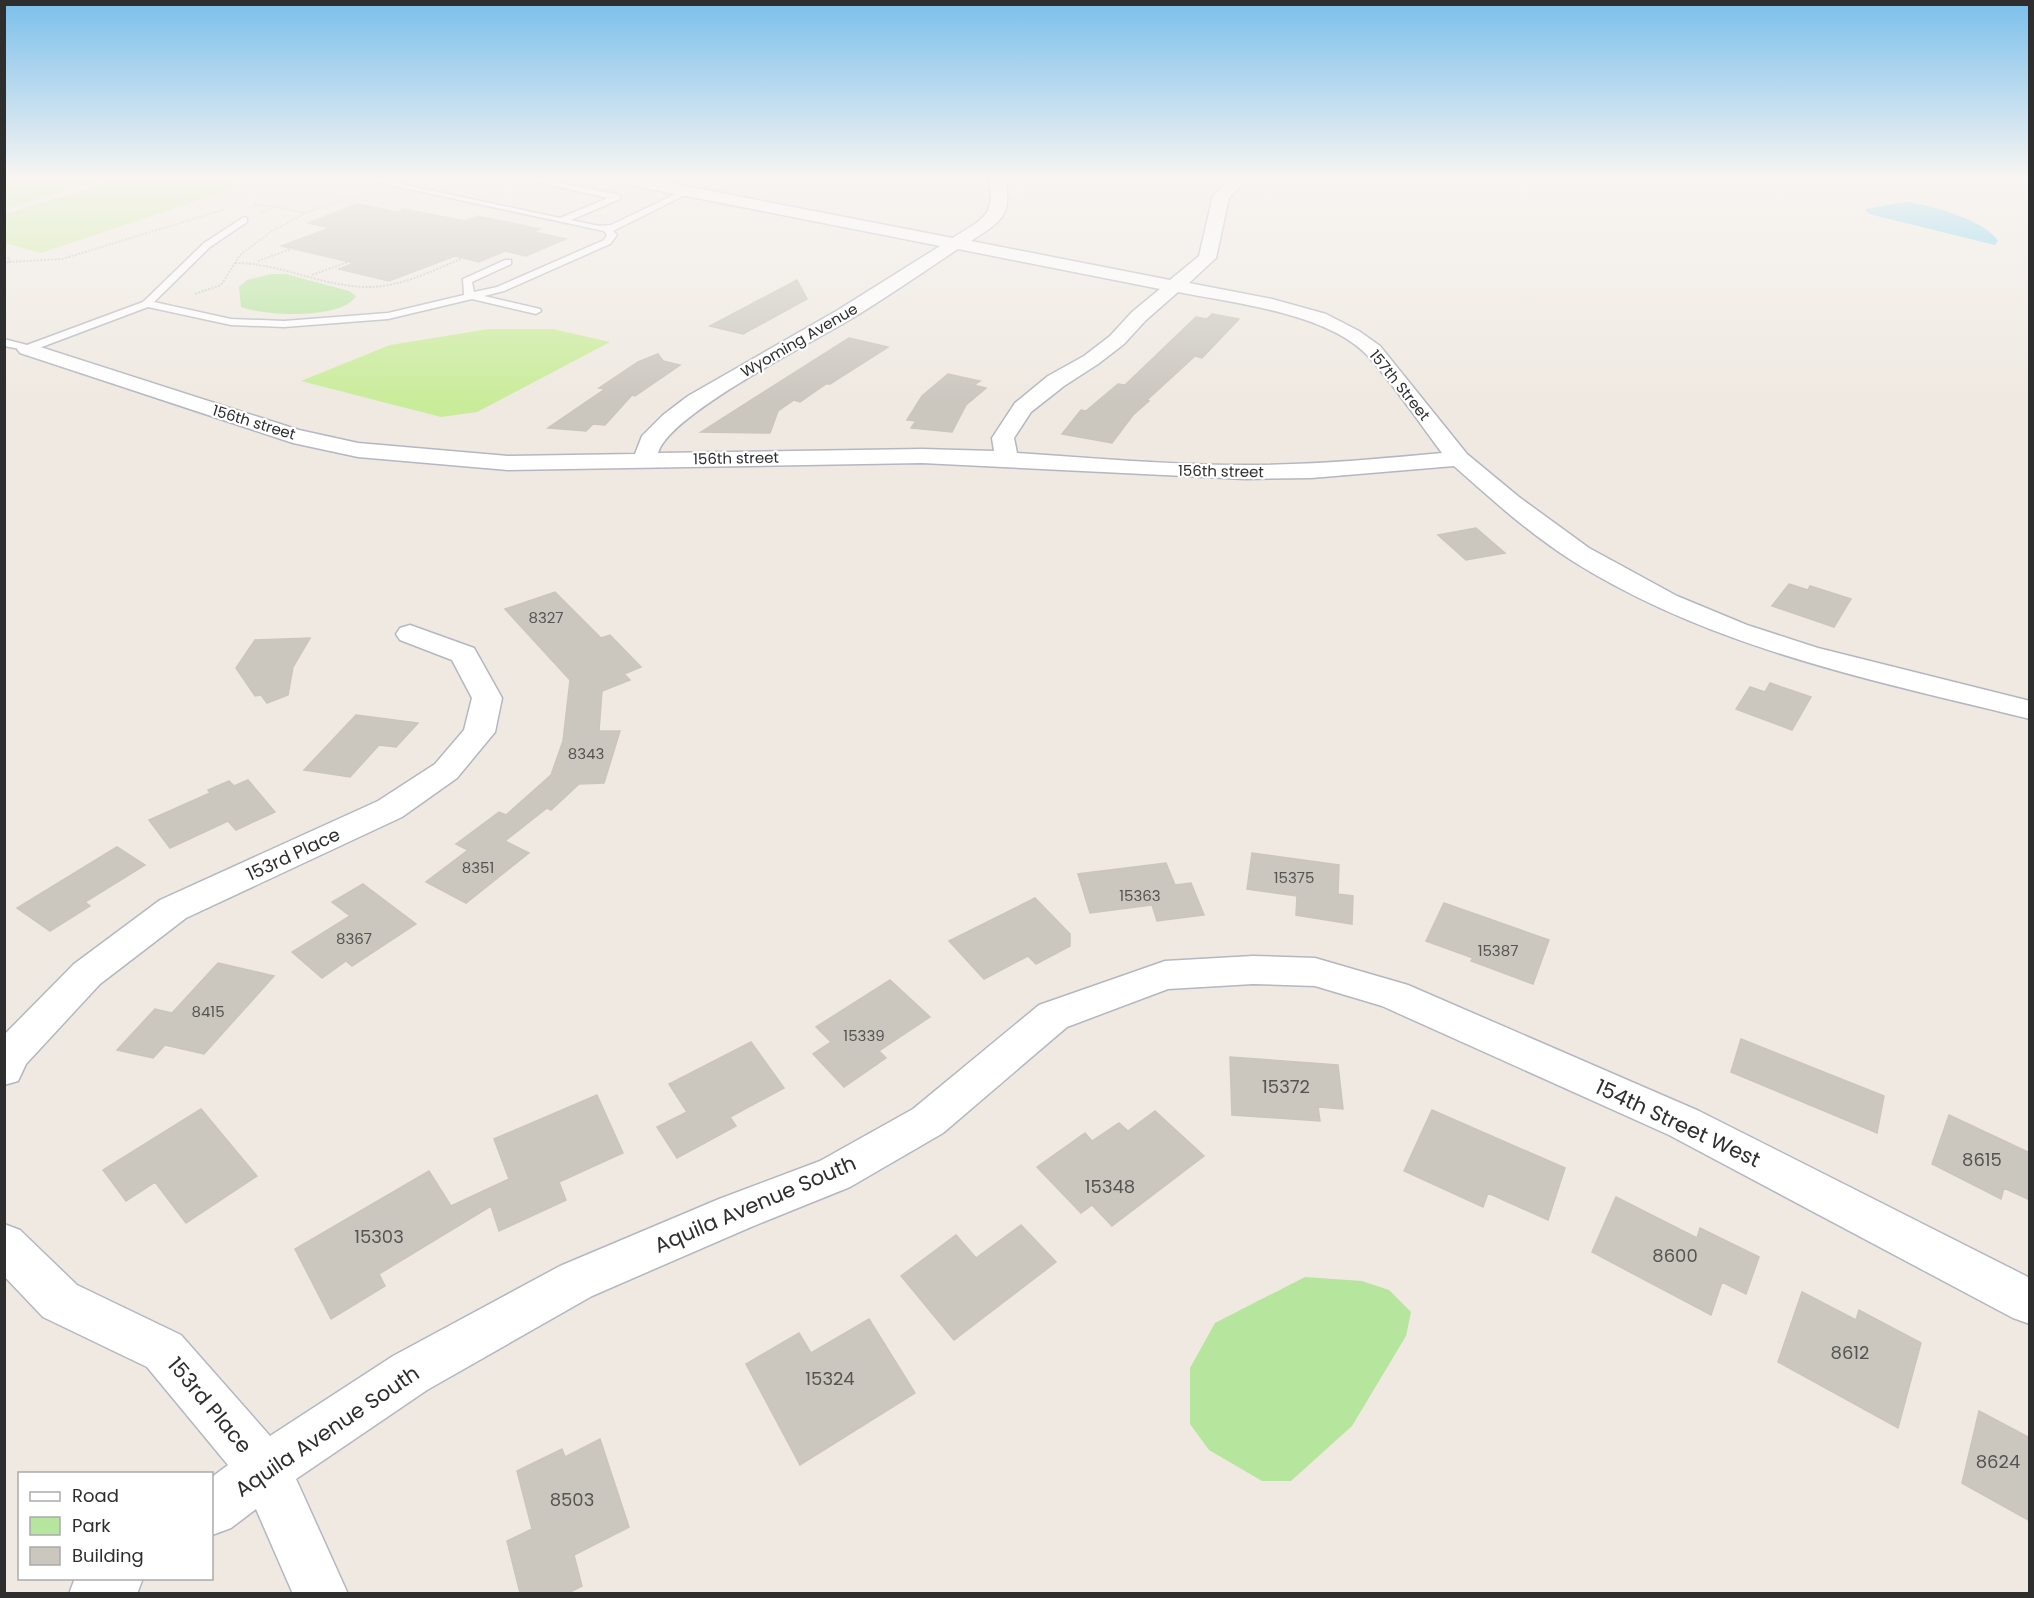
<svg xmlns="http://www.w3.org/2000/svg" width="2034" height="1598" font-family="Poppins,sans-serif">
	<style>
		.green { fill: #b6e59e }
		.pitch { fill: #c9ec9a }
		.water { fill: #75cff0 }
		.building { fill: #cbc7bf; stroke: #cbc5ba; stroke-width: 1.5 }
		.lines { fill: none; stroke-linecap: round; stroke-linejoin: round }
		.lane-casing { stroke: #b4b7c1; stroke-width: 3 }
		.street-casing { stroke: #b4b7c1; stroke-width: 3 }
		.path { stroke: #c9c9c9; stroke-width: 2; stroke-dasharray: 2 1.5; stroke-linecap: butt }
		.lane { fill: #fff; fill-rule: evenodd }
		.street { fill: #fff; fill-rule: evenodd }
		.labels { text-anchor: middle; dominant-baseline: central; stroke-width: 4.5; stroke-linejoin: round; paint-order: stroke }
		.far-street-label { font-size: 15px; fill: #2e2e2e; stroke: #fff }
		.number-label { font-size: 15px; fill: #555452 }
		.street-label { font-size: 18px; fill: #2e2e2e; stroke: #fff }
		.near-number-label { font-size: 18px; fill: #555452 }
		.near-street-label { font-size: 21px; fill: #2e2e2e; stroke: #fff }
	</style>
	<rect width="100%" height="100%" fill="#efe9e1"/>
	<path class="green" d="M 272,274 L 286,274 L 349,291 L 356,296 C 342,320 264,316 241,307 L 239,287 L 247,280 Z
		M 1305,1277 L 1362,1281 L 1389,1290 L 1411,1312 L 1406,1336 L 1352,1426 L 1291,1481 L 1262,1481 L 1209,1450 L 1190,1424 L 1190,1368 L 1215,1323 Z"/>
	<path class="pitch" d="M 5,179 L 105,179 L 5,209 Z
		M 118,179 L 217,179 L 244,185 L 41,253 L 5,243 L 5,214 Z
		M 489,329 L 553,329 L 610,342 L 477,412 L 441,417 L 301,381 L 390,345 Z"/>
	<path class="water" d="M 1905,202 C 1929,204 1985,220 1998,241 L 1995,245 L 1869,214 L 1865,209 Z"/>
	<path class="building" d="M 357,204 L 398,212 L 404,209 L 465,221 L 478,216 L 540,229 L 534,232 L 566,239 L 526,256 L 505,251 L 479,262 L 455,256 L 389,281 L 339,269 L 354,263 L 281,246 L 330,228 L 308,223 Z
		M 797,280 L 807,299 L 743,334 L 710,326 Z
		M 1212,314 L 1239,319 L 1202,358 L 1195,356 L 1147,400 L 1149,401 L 1133,415 L 1112,443 L 1062,434 L 1081,410 L 1086,411 L 1118,384 L 1125,385 L 1196,317 L 1207,319 Z
		M 849,338 L 888,347 L 830,384 L 826,384 L 800,402 L 794,400 L 778,411 L 770,433 L 701,432 Z
		M 658,354 L 663,361 L 680,365 L 635,396 L 632,395 L 605,425 L 593,424 L 586,431 L 548,428 L 605,389 L 599,388 L 638,362 Z
		M 948,374 L 980,381 L 974,385 L 986,388 L 966,405 L 952,432 L 911,428 L 916,421 L 907,420 L 922,396 Z
		M 1476,528 L 1505,553 L 1466,560 L 1438,535 Z
		M 1789,584 L 1808,590 L 1810,586 L 1851,599 L 1834,627 L 1772,606 Z
		M 555,592 L 601,638 L 610,635 L 641,667 L 624,674 L 630,680 L 602,691 L 599,731 L 620,731 L 604,783 L 579,784 L 551,810 L 547,808 L 505,841 L 529,853 L 466,903 L 426,882 L 468,850 L 456,844 L 499,812 L 506,815 L 551,775 L 563,741 L 570,680 L 505,609 Z
		M 310,638 L 293,667 L 288,695 L 267,703 L 261,695 L 255,696 L 236,668 L 255,640 Z
		M 1770,683 L 1811,697 L 1792,730 L 1736,709 L 1750,687 L 1765,692 Z
		M 356,715 L 418,723 L 396,747 L 379,745 L 350,777 L 304,770 Z
		M 248,780 L 275,812 L 236,830 L 228,821 L 170,848 L 149,820 L 210,793 L 208,790 L 229,781 L 234,786 Z
		M 117,847 L 145,865 L 85,902 L 90,906 L 50,931 L 17,908 Z
		M 1252,853 L 1339,865 L 1338,894 L 1353,896 L 1352,924 L 1296,915 L 1297,896 L 1247,889 Z
		M 1166,863 L 1175,885 L 1191,883 L 1204,915 L 1157,921 L 1152,905 L 1090,913 L 1078,874 Z
		M 363,884 L 416,924 L 352,966 L 346,961 L 322,978 L 292,952 L 350,916 L 332,902 Z
		M 1035,898 L 1070,934 L 1070,946 L 1036,964 L 1028,956 L 984,979 L 949,941 Z
		M 1444,903 L 1549,940 L 1533,984 L 1471,961 L 1473,958 L 1426,941 Z
		M 218,963 L 274,976 L 204,1054 L 165,1045 L 153,1058 L 117,1050 L 155,1009 L 172,1013 Z
		M 890,980 L 930,1017 L 879,1051 L 886,1058 L 844,1087 L 813,1054 L 831,1042 L 816,1027 Z
		M 1741,1039 L 1884,1096 L 1877,1133 L 1731,1072 Z
		M 751,1042 L 784,1088 L 730,1117 L 736,1126 L 677,1158 L 657,1127 L 687,1112 L 669,1084 Z
		M 1230,1057 L 1338,1065 L 1343,1109 L 1318,1107 L 1320,1121 L 1232,1115 Z
		M 597,1095 L 623,1153 L 559,1182 L 566,1200 L 499,1231 L 491,1206 L 379,1274 L 385,1286 L 331,1319 L 295,1249 L 429,1171 L 451,1206 L 509,1179 L 494,1139 Z
		M 201,1109 L 257,1176 L 186,1223 L 155,1182 L 126,1201 L 103,1170 Z
		M 1432,1110 L 1565,1168 L 1548,1220 L 1488,1193 L 1483,1207 L 1404,1171 Z
		M 1155,1111 L 1204,1156 L 1112,1226 L 1092,1205 L 1081,1213 L 1037,1167 L 1085,1133 L 1092,1141 L 1119,1123 L 1128,1131 Z
		M 1949,1115 L 2030,1153 L 2030,1200 L 2004,1188 L 2001,1199 L 1932,1164 Z
		M 1616,1197 L 1697,1238 L 1700,1228 L 1759,1257 L 1746,1294 L 1722,1282 L 1711,1315 L 1592,1252 Z
		M 1021,1225 L 1056,1262 L 954,1340 L 901,1276 L 956,1235 L 976,1258 Z
		M 1802,1292 L 1856,1320 L 1859,1310 L 1921,1343 L 1898,1428 L 1778,1362 Z
		M 869,1319 L 915,1393 L 800,1465 L 746,1364 L 799,1333 L 811,1353 Z
		M 1979,1411 L 2030,1438 L 2030,1521 L 1962,1483 Z
		M 600,1439 L 629,1527 L 574,1555 L 582,1586 L 568,1593 L 520,1593 L 507,1541 L 532,1529 L 517,1471 L 562,1449 L 565,1457 Z"/>
	<g class="lines">
		<defs>
			<path id="lane" d="M 362,179 L 378,179 L 560,218 L 608,198 L 524,179 L 541,179 L 620,195 L 620,199 L 571,220 L 599,226 L 611,225 L 684,190 L 691,192 L 613,231 L 617,235 L 610,244 L 504,291 L 484,296 L 540,309 L 541,311 L 536,314 L 472,299 L 388,319 L 284,327 L 231,325 L 148,307 L 31,351 L 4,346 L 4,339 L 27,345 L 143,302 L 204,243 L 244,217 L 247,218 L 247,222 L 210,247 L 154,302 L 231,319 L 284,321 L 388,313 L 464,295 L 463,279 L 505,260 L 511,260 L 511,264 L 472,282 L 474,292 L 497,287 L 604,240 L 607,235 L 604,231 Z"/>
			<path id="street" d="M 617,179 L 649,179 L 953,238 C 982,219 996,217 989,179 L 1005,179 C 1013,216 1000,222 971,241 L 1170,280 L 1199,256 L 1213,196 L 1231,179 L 1248,179 L 1229,198 L 1216,258 L 1189,283 L 1272,299 L 1326,314 L 1359,331 L 1380,346 L 1467,454 L 1519,497 L 1589,548 L 1677,596 L 1747,625 L 1818,648 L 2030,701 L 2030,719 C 1872,680 1710,648 1571,560 C 1529,533 1491,499 1454,466 L 1311,478 L 1245,479 L 922,463 L 508,470 L 358,457 L 293,443 L 20,353 L 17,349 L 20,345 L 34,345 L 299,430 L 358,443 L 508,456 L 635,454 L 642,436 L 663,415 L 688,396 L 838,310 L 940,246 L 625,184 ZM 958,249 L 1160,289 L 1132,312 L 1110,336 L 1084,356 L 1048,376 L 1015,403 L 992,438 L 994,451 L 922,449 L 658,453 C 668,415 811,343 851,319 C 887,297 923,272 958,249 ZM 1178,292 C 1234,303 1326,313 1367,355 C 1394,385 1418,421 1442,453 C 1377,459 1312,465 1246,465 C 1170,465 1094,458 1017,453 L 1014,438 L 1031,412 L 1064,386 L 1098,364 L 1124,344 L 1146,320 Z
				M 410,625 L 474,648 L 502,698 L 495,732 L 457,778 L 402,817 L 186,918 L 100,984 L 26,1064 L 18,1081 L 4,1085 L 4,1035 L 74,964 L 160,900 L 378,801 L 435,764 L 464,730 L 472,698 L 452,660 L 400,640 L 396,634 L 400,628 Z
				M 1253,956 L 1315,958 L 1408,985 L 1699,1111 L 2030,1278 L 2030,1324 L 2013,1318 L 1669,1135 L 1382,1006 L 1315,986 L 1253,984 L 1168,989 L 1067,1027 L 943,1133 L 850,1187 L 751,1227 L 592,1296 L 427,1390 L 296,1479 L 348,1594 L 293,1594 L 256,1509 L 231,1528 L 212,1535 L 212,1477 L 228,1465 L 147,1367 L 43,1317 L 4,1276 L 4,1224 L 20,1230 L 77,1285 L 181,1335 L 270,1436 L 393,1356 L 560,1266 L 719,1199 L 820,1161 L 913,1109 L 1039,1005 L 1165,961 Z
				M 75,1578 L 143,1578 L 137,1594 L 69,1594 Z"/>
		</defs>
		<use href="#lane" class="lane-casing"/>
		<use href="#street" class="street-casing"/>
		<path class="path" d="M 254,205 L 275,206 L 304,213 L 359,195
			M 260,213 L 275,207
			M 4,257 L 10,258 L 9,262 L 4,263
			M 258,261 L 291,249
			M 9,262 L 62,259 L 226,209
			M 235,263 C 282,263 324,288 371,287 C 403,286 434,270 463,258
			M 312,275 L 387,248
			M 195,294 L 221,285 L 240,255 L 272,231 L 304,214"/>
		<use href="#lane" class="lane"/>
		<use href="#street" class="street"/>
	</g>
	<linearGradient id="sky" x2="0" y2="1"><stop stop-color="#7abfeb"/><stop offset="0.44" stop-color="#f8f5f2"/><stop offset="1" stop-color="#f8f5f2" stop-opacity="0"/></linearGradient>
	<rect width="2034" height="403" fill="url(#sky)"/>
	<g class="labels">
		<g class="far-street-label">
			<text transform="translate(799 340) rotate(-30)">Wyoming Avenue</text>
			<text transform="translate(1400 385) rotate(51)">157th Street</text>
			<text transform="translate(254 422) rotate(17)">156th street</text>
			<text transform="translate(736 458) rotate(-1)">156th street</text>
			<text transform="translate(1221 471) rotate(1)">156th street</text>
		</g>
		<g class="number-label">
			<text x="546" y="617">8327</text>
			<text x="586" y="753">8343</text>
			<text x="478" y="867">8351</text>
			<text x="1294" y="877">15375</text>
			<text x="1140" y="895">15363</text>
			<text x="354" y="938">8367</text>
			<text x="1498" y="950">15387</text>
			<text x="208" y="1011">8415</text>
			<text x="864" y="1035">15339</text>
		</g>
		<g class="street-label">
			<text transform="translate(293 854) rotate(-25)">153rd Place</text>
		</g>
		<g class="near-number-label">
			<text x="1286" y="1086">15372</text>
			<text x="1982" y="1159">8615</text>
			<text x="1110" y="1186">15348</text>
			<text x="379" y="1236">15303</text>
			<text x="1675" y="1255">8600</text>
			<text x="1850" y="1352">8612</text>
			<text x="830" y="1378">15324</text>
			<text x="1998" y="1461">8624</text>
			<text x="572" y="1499">8503</text>
		</g>
		<g class="near-street-label">
			<text transform="translate(1678 1123) rotate(25)">154th Street West</text>
			<text transform="translate(755 1204) rotate(-23)">Aquila Avenue South</text>
			<text transform="translate(210 1405) rotate(50)">153rd Place</text>
			<text transform="translate(327 1431) rotate(-34)">Aquila Avenue South</text>
		</g>
	</g>
	<rect width="2034" height="1598" fill="none" stroke="#2e2e2e" stroke-width="12"/>
	<rect x="18" y="1472" width="195" height="108" fill="#ffffff" stroke="#ababab" stroke-width="1.5"/>
	<rect x="30" y="1492" width="30" height="9" fill="#ffffff" stroke="#ababab" stroke-width="1.5"/>
	<text x="72" y="1502" font-size="18" fill="#2e2e2e">Road</text>
	<rect x="30" y="1517" width="30" height="18" fill="#b6e59e" stroke="#ababab" stroke-width="1.5"/>
	<text x="72" y="1532" font-size="18" fill="#2e2e2e">Park</text>
	<rect x="30" y="1547" width="30" height="18" fill="#cbc7bf" stroke="#ababab" stroke-width="1.5"/>
	<text x="72" y="1562" font-size="18" fill="#2e2e2e">Building</text>
</svg>
